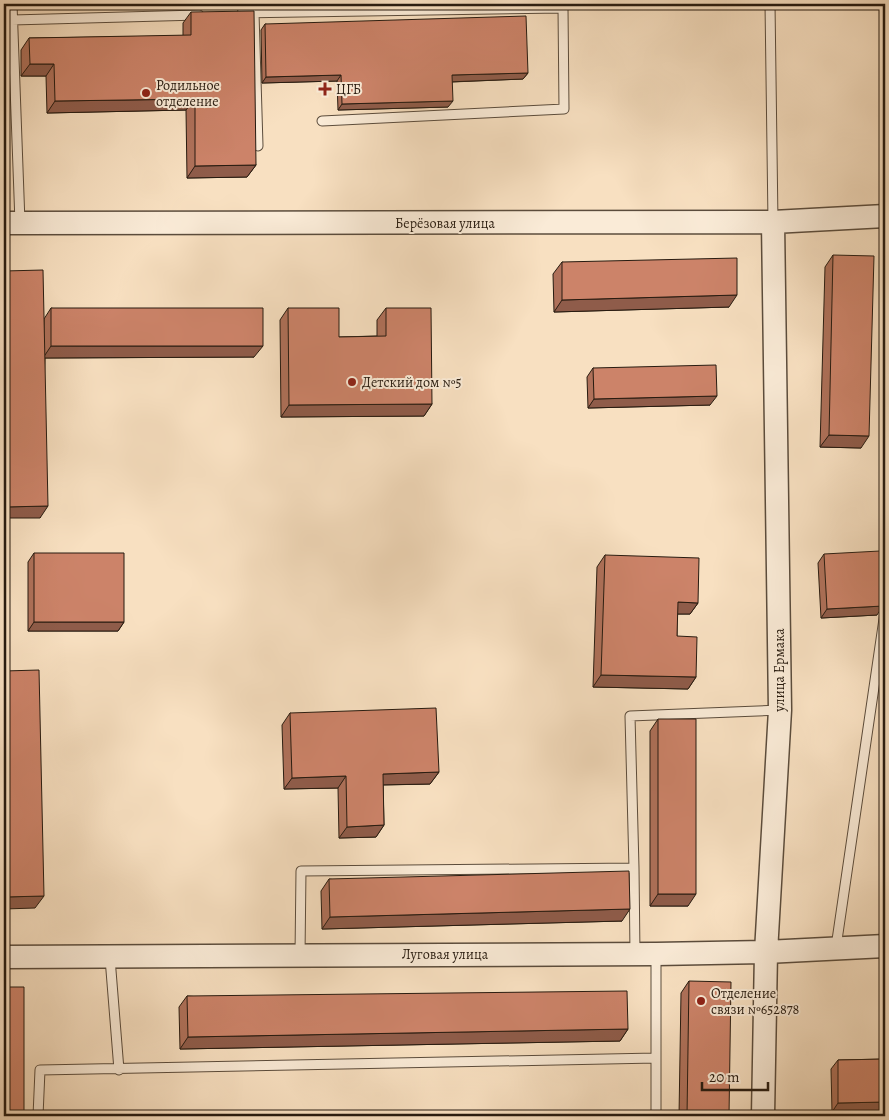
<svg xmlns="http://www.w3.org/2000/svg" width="889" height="1120" font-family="Alegreya,serif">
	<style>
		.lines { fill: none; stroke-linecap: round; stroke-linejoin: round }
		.service-casing { stroke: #5b4c3c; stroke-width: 11 }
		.tertiary-casing { stroke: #5b4c3c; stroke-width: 25 }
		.service { stroke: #faebd7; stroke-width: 9 }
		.tertiary { stroke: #faebd7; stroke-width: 22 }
		.wall { fill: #af715a; stroke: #271b10 }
		.shaded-wall { fill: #8f5c4a; stroke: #271b10 }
		.building { fill: #cc8369; stroke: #271b10 }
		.poi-dot { fill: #8f2418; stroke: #faebd7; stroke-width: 2 }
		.labels { text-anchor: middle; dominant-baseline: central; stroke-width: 4; stroke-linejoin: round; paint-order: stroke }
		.poi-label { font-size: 14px; fill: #271b10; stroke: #faebd7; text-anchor: start }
		.street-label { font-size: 14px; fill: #271b10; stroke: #faebd7 }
	</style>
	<rect width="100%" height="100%" fill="#f8e0c1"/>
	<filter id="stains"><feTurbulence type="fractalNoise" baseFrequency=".004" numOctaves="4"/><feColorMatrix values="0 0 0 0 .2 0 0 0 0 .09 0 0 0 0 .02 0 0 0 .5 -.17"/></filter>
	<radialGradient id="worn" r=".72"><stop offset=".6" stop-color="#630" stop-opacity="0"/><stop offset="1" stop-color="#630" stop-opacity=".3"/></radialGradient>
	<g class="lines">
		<defs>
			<path id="service" d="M 12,4 L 20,223
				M 770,4 L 773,222
				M 242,13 L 563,8 L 563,4
				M 254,13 L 258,146
				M 12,20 L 199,15
				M 322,121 L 564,109 L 563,8
				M 634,868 L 635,954
				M 836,947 L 885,612
				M 300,955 L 301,871 L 634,868 L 630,716 L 780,710
				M 110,958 L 119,1070
				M 38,1116 L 40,1070 L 656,1058 L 656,955
				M 656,1116 L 656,1058"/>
			<path id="tertiary" d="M 4,223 L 773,222 L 885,216
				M 4,957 L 656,954 L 766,952 L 885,946
				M 763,1116 L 766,952 L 780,710 L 773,222"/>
		</defs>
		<use href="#service" class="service-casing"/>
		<use href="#tertiary" class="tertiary-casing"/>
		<use href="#service" class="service"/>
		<use href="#tertiary" class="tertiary"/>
	</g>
	<path class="wall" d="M 191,12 L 256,165 L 247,177 L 187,178 L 186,110 L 47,113 L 46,76 L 21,76 L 21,50 L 29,38 L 183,36 L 183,23 Z
		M 265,24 L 528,73 L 523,79 L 452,82 L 448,107 L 338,110 L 337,81 L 262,83 L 261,30 Z
		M 833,255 L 861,448 L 820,447 L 825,267 Z
		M 562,262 L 729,307 L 554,312 L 553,274 Z
		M 51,308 L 254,357 L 45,358 L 40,518 L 44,319 Z
		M 288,308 L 339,337 L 377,336 L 377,320 L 386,308 L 432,404 L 424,416 L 281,417 L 280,320 Z
		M 593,368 L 710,405 L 588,408 L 587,377 Z
		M 34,553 L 124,622 L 118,631 L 28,631 L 28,562 Z
		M 824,554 L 877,615 L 821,618 L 818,563 Z
		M 605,555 L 698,603 L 690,614 L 677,614 L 677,636 L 696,677 L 688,689 L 593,687 L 597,567 Z
		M 290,713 L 439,772 L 430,784 L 383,785 L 384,825 L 376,837 L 339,838 L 338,788 L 284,789 L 282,725 Z
		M 658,719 L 688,906 L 650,906 L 650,731 Z
		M 329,879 L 622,921 L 322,929 L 321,891 Z
		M 689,981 L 729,1116 L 679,1116 L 681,993 Z
		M 187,996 L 628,1029 L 620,1041 L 180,1049 L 179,1007 Z
		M 885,1059 L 832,1112 L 831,1069 L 838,1060 Z"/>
	<path class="shaded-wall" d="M 30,64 L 54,64 L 46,76 L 21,76 Z
		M 528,73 L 523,79 L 447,82 L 452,75 Z
		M 341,75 L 337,81 L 262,83 L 266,77 Z
		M 195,99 L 186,110 L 47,113 L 55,101 Z
		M 453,101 L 448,107 L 338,110 L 342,104 Z
		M 256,165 L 247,177 L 187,178 L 195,166 Z
		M 737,295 L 729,307 L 554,312 L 562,300 Z
		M 51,346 L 263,346 L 254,357 L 43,358 Z
		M 717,396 L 710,405 L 588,408 L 594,399 Z
		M 432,404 L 424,416 L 281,417 L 289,405 Z
		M 829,435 L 869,436 L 861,448 L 820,447 Z
		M 48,506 L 40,518 L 4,518 L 4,507 Z
		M 678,602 L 698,603 L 690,614 L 669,614 Z
		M 883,606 L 877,615 L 821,618 L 827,609 Z
		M 34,622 L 124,622 L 118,631 L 28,631 Z
		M 601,675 L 696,677 L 688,689 L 593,687 Z
		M 439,772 L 430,784 L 374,785 L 383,774 Z
		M 346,776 L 338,788 L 284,789 L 292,778 Z
		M 384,825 L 376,837 L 339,838 L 347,827 Z
		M 658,894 L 696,894 L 688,906 L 650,906 Z
		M 44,896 L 35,908 L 4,909 L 4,897 Z
		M 630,909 L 622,921 L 322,929 L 330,917 Z
		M 628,1029 L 620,1041 L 180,1049 L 188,1037 Z
		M 885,1102 L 885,1111 L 832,1112 L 838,1103 Z"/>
	<path class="building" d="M 254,11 L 256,165 L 195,166 L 195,99 L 55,101 L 54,64 L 30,64 L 29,38 L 191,35 L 191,12 Z
		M 526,16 L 528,73 L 452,75 L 453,101 L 342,104 L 341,75 L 266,77 L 265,24 Z
		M 833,255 L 874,256 L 869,436 L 829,435 Z
		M 737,258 L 737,295 L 562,300 L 562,262 Z
		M 43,270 L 48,506 L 4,507 L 4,271 Z
		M 51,308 L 263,308 L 263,346 L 51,346 Z
		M 288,308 L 339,308 L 339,337 L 386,336 L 386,308 L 431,308 L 432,404 L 289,405 Z
		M 716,365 L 717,396 L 594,399 L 593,368 Z
		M 880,551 L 883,606 L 827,609 L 824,554 Z
		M 34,553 L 124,553 L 124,622 L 34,622 Z
		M 605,555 L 699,558 L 698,603 L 678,602 L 677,636 L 697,637 L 696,677 L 601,675 Z
		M 39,670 L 44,896 L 4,897 L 4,671 Z
		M 436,708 L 439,772 L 383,774 L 384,825 L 347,827 L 346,776 L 292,778 L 290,713 Z
		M 658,719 L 696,719 L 696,894 L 658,894 Z
		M 629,871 L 630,909 L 330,917 L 329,879 Z
		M 689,981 L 731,982 L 729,1116 L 687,1116 Z
		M 4,987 L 24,987 L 24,1116 L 4,1116 Z
		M 627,991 L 628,1029 L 188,1037 L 187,996 Z
		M 885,1059 L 885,1102 L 838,1103 L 838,1060 Z"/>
	<g class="poi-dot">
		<path d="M322.5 81.5h5v5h5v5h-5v5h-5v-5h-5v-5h5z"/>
		<circle cx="146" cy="93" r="5"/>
		<circle cx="352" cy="382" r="5"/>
		<circle cx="701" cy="1001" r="5"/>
	</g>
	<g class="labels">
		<g class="poi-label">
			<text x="156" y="85">Родильное<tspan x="156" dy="16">отделение</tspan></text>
			<text x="336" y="89">ЦГБ</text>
			<text x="362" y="382">Детский дом №5</text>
			<text x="711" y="993">Отделение<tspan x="711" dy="16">связи №652878</tspan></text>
		</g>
		<g class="street-label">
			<text x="445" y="223">Берёзовая улица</text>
			<text transform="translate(779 670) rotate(-90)">улица Ермака</text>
			<text x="445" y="954">Луговая улица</text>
		</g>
	</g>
	<rect width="889" height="1120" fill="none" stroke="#f8e0c1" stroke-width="20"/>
	<rect x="5" y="5" width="879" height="1110" fill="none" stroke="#271b10" stroke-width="2.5"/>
	<rect x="10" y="10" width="869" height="1100" fill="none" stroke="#271b10"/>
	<path d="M702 1082v8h66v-8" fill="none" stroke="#271b10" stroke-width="2.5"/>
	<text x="709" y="1082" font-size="15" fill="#271b10" stroke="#faebd7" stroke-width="4" paint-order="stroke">20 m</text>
	<rect width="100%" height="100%" filter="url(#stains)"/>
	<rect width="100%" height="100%" fill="url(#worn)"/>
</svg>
